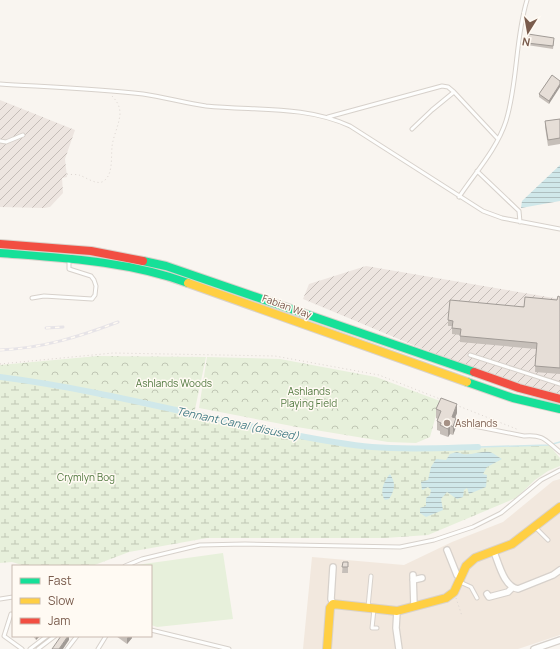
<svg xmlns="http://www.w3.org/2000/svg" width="560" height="649" font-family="Manrope,sans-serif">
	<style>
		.residential { fill: #f2e8de }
		.industrial { fill: url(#industrial-furrows) }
		.forest { fill: url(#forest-crowns) }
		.wetland { fill: url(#wetland-marsh) }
		.pitch { fill: #e7f0db }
		.water { fill: url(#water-rules) }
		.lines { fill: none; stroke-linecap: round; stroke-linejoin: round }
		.stream { stroke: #d0e8ea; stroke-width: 1.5 }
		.canal { stroke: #d0e8ea; stroke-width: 6 }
		.lane-casing { stroke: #d7d1cb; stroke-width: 5 }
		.street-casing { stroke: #d7d1cb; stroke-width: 8 }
		.fast-casing { stroke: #d9d2cb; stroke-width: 10 }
		.slow-casing { stroke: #d9d2cb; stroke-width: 10 }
		.jam-casing { stroke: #d9d2cb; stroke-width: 10 }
		.path { stroke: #dcd5d0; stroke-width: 1; stroke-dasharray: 1 3; stroke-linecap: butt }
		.lane { stroke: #fefefd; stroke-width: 3 }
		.street { stroke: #fefefd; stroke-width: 5.5 }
		.fast { stroke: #16e098; stroke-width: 8 }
		.slow { stroke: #ffcf43; stroke-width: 8 }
		.jam { stroke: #f24e42; stroke-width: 8 }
		.rail-casing { stroke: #e6e3e7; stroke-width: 3 }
		.rail { stroke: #fffaf3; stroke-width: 1.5; stroke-dasharray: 4.5; stroke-linecap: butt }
		.wall { fill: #c6bfb9 }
		.shaded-wall { fill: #a19b96 }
		.building { fill: #e6ded7; stroke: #a19b96 }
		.poi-dot { fill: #a69286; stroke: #fffaf3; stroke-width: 1.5 }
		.labels { text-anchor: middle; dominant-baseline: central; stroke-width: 3; stroke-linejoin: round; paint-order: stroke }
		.street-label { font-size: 10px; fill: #7a5c4d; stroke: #fffaf3 }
		.park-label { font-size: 10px; fill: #537a41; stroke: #fffaf3 }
		.poi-label { font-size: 10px; fill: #7a5c4d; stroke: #fffaf3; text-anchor: start }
		.water-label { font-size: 11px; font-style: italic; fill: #437c86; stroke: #fffaf3 }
	</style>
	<defs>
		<pattern id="industrial-furrows" width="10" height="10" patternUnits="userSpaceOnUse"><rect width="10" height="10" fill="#ede5e0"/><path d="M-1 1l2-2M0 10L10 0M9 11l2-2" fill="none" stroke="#c5bdb8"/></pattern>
		<pattern id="forest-crowns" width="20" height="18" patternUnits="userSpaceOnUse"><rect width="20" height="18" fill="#e7f0db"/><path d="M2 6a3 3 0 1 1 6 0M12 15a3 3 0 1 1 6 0" fill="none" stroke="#c0c6b4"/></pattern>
		<pattern id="wetland-marsh" width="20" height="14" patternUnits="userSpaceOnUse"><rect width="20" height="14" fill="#e7f0db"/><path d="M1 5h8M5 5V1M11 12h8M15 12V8" fill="none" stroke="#c0c6b4"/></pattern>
		<pattern id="water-rules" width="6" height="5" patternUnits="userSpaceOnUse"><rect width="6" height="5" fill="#d0e8ea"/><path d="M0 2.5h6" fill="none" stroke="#aebfc0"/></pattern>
	</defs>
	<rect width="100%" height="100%" fill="#f9f5f0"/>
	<path class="residential" d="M 560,479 L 560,635 L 518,649 L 303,649 L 312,557 L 404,565 L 452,542 L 503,522 L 553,481 Z"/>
	<path class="industrial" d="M 0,100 L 75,130 L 65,159 L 67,177 L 62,178 L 63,193 L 50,207 L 44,208 L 0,207 Z
		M 366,266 L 560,299 L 560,394 L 528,386 L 465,365 L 413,345 L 303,299 L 309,284 Z"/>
	<path class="forest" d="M 98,356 L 206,357 L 194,414 L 82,388 L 0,376 L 0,365 Z
		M 207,357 L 280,359 L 376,377 L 440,401 L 430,437 L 416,443 L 388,442 L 297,427 L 199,408 Z"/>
	<path class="wetland" d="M 0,377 C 88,388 174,411 261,428 C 297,435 334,444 371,447 C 429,453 490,446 549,445 L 560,458 L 560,466 L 548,471 L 535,480 L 516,498 L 428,535 L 385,538 L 207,538 L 129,552 L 92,566 L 25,566 L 12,562 L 0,563 Z"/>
	<path class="pitch" d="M 223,553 L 233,619 L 157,627 L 151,625 L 151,566 L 129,566 Z"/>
	<path class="water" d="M 560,165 L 560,201 L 521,208 L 522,201 Z
		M 457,452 C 469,458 478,450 490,452 C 494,453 498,457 502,459 L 487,467 L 483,474 L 487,475 L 486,487 L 469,494 L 467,488 L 464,490 L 463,497 L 457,499 L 447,492 L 441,499 L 443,510 L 426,517 L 420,513 L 420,508 L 426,506 L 426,498 L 430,495 L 431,490 L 428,487 L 422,490 L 421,482 L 428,480 L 431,467 L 436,459 L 446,460 L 450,454 Z
		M 390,474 C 396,483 395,490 389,499 L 385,500 C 379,492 384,481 390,474 Z"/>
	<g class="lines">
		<path class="stream" d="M 478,447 L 549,445 L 560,442"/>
		<path class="canal" d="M 0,377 C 87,388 172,410 259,428 C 296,435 334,444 372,447 C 407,450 443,448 478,447"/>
		<defs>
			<path id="lane" d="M 0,84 C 48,87 96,89 143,94 C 164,97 185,103 206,106 C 254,111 305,105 350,126 L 483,211 L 502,218 L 560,229
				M 328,117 L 442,86 L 448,87 L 454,92 L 498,139
				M 412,129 L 432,110 L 454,92
				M 0,141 L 6,142 L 23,135
				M 477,171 L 519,211 L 520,222
				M 459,197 C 475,173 497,149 506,121 C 518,82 515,39 527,0
				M 32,298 L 44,296 L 92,299 L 95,295 L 96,286 L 94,280 L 91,276 L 69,269 L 69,260
				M 470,355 L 560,384
				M 469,425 L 524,436 C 544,434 546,441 560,452
				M 535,527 L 548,540
				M 125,566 L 142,559 L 200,545 L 245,544 L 400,547 L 434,540 L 473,527 L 501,513 L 541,480 L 560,470
				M 460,582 L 471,587 L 477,598
				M 0,599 L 13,597
				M 368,607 L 371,576
				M 374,609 L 372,628 L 377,628
				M 11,614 L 4,636 L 22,649
				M 151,630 L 229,649
				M 30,649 L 47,636
				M 38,649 L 55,636
				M 67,649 L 77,636
				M 98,649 L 106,636"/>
			<path id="street" d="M 447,550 L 457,575 L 461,578
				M 494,552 C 499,564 504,587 518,589 L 553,575 L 560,570
				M 333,567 L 331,599 L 333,604
				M 413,575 L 414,606
				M 413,580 L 422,578
				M 487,594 L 489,597 L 508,592 L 512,588
				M 397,611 L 396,628 L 399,649
				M 534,649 L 560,640"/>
			<path id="fast" d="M 0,253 C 64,258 128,261 188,283
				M 143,261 L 166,266 L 474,372
				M 467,382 L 513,398 L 560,409"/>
			<path id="slow" d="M 188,283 L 467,382
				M 327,649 L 330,608 L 333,604 L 397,611 L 446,598 L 454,592 L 466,566 L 475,558 L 512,544 L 560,507"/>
			<path id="jam" d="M 0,244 L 91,251 L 143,261
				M 474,372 L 519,388 L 560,399"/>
		</defs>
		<use href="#lane" class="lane-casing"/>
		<use href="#street" class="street-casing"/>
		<use href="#fast" class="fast-casing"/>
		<use href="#slow" class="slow-casing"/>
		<use href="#jam" class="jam-casing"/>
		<path class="path" d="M 67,174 C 71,175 76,174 79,175 C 86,177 98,187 105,180 C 113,173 111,157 112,147 C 113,136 119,126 120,114 C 120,106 117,101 111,95
			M 0,364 L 113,353 L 275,356 L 379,375 L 440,399
			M 456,405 L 519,430
			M 456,598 L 462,616"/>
		<use href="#lane" class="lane"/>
		<use href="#street" class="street"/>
		<use href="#fast" class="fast"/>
		<use href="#slow" class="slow"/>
		<use href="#jam" class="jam"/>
		<defs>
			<path id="rail" d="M 46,328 L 63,327
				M 0,350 C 44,348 78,337 118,322"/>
		</defs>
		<use href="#rail" class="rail-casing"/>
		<use href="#rail" class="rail"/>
	</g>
	<path class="wall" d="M 554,41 L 553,49 L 527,45 L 527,43 Z
		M 552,75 L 549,104 L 539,97 L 539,94 Z
		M 560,119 L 560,144 L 548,146 L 545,127 L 545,121 Z
		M 560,297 L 560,374 L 535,372 L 536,349 L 460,342 L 460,335 L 452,334 L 452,326 L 448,326 L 448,320 L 557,300 Z
		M 436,409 L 457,413 L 455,418 L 456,427 L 453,435 L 450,434 L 448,437 L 440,434 L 440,431 L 437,430 L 437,421 L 438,419 L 436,418 Z
		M 343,562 L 348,568 L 348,573 L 342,573 Z
		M 33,636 L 40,636 L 36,640 Z
		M 116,636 L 132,636 L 132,638 L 127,644 Z"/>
	<path class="shaded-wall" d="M 560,84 L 560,87 L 549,104 L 549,101 Z
		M 457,404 L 457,413 L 452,425 L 452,417 Z
		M 456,418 L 456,427 L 453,435 L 453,427 Z
		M 450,425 L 450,434 L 448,437 L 448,429 Z
		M 36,636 L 40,636 L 36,640 Z
		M 68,636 L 69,636 L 69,640 L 63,649 L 59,649 Z
		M 129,636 L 132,636 L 132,638 L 127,644 L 127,638 Z"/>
	<path class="building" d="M 528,34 L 554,38 L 553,46 L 527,43 Z
		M 552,75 L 560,81 L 560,84 L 549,101 L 539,94 Z
		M 560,119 L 560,138 L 548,140 L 545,121 Z
		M 558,296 L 560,297 L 560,368 L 535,366 L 537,343 L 460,336 L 461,329 L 452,328 L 453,321 L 448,320 L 450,300 L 524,307 L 525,297 L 557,300 Z
		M 441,398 L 457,404 L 452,417 L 456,418 L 453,427 L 450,425 L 448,429 L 440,425 L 441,423 L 437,421 L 441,411 L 436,409 Z
		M 343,562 L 348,562 L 348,567 L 342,567 Z
		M 61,636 L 68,636 L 59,649 L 52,649 Z"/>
	<circle class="poi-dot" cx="447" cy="423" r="4"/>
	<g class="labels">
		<g class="street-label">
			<text transform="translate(287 306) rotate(20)">Fabian Way</text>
		</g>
		<g class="park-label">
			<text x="174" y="383">Ashlands Woods</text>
			<text x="309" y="391">Ashlands<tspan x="309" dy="12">Playing Field</tspan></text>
			<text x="86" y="477">Crymlyn Bog</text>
		</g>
		<g class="poi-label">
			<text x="455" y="423">Ashlands</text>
		</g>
		<g class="water-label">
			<text transform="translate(238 423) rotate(12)">Tennant Canal (disused)</text>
		</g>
	</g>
	<rect x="12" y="565" width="140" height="72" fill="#fffaf3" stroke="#cabbb1"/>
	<rect x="20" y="578" width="20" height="6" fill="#16e098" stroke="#cabbb1"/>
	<text x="48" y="585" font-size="12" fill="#7a5c4d">Fast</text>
	<rect x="20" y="598" width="20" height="6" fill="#ffcf43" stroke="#cabbb1"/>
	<text x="48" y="605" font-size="12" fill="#7a5c4d">Slow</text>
	<rect x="20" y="618" width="20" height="6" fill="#f24e42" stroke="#cabbb1"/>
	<text x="48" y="625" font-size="12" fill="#7a5c4d">Jam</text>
	<g transform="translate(528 32) rotate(191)" stroke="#fffaf3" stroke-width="3" paint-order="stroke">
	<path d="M0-3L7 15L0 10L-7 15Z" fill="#7a5c4d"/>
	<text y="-6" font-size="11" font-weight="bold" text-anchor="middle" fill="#7a5c4d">N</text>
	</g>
</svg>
